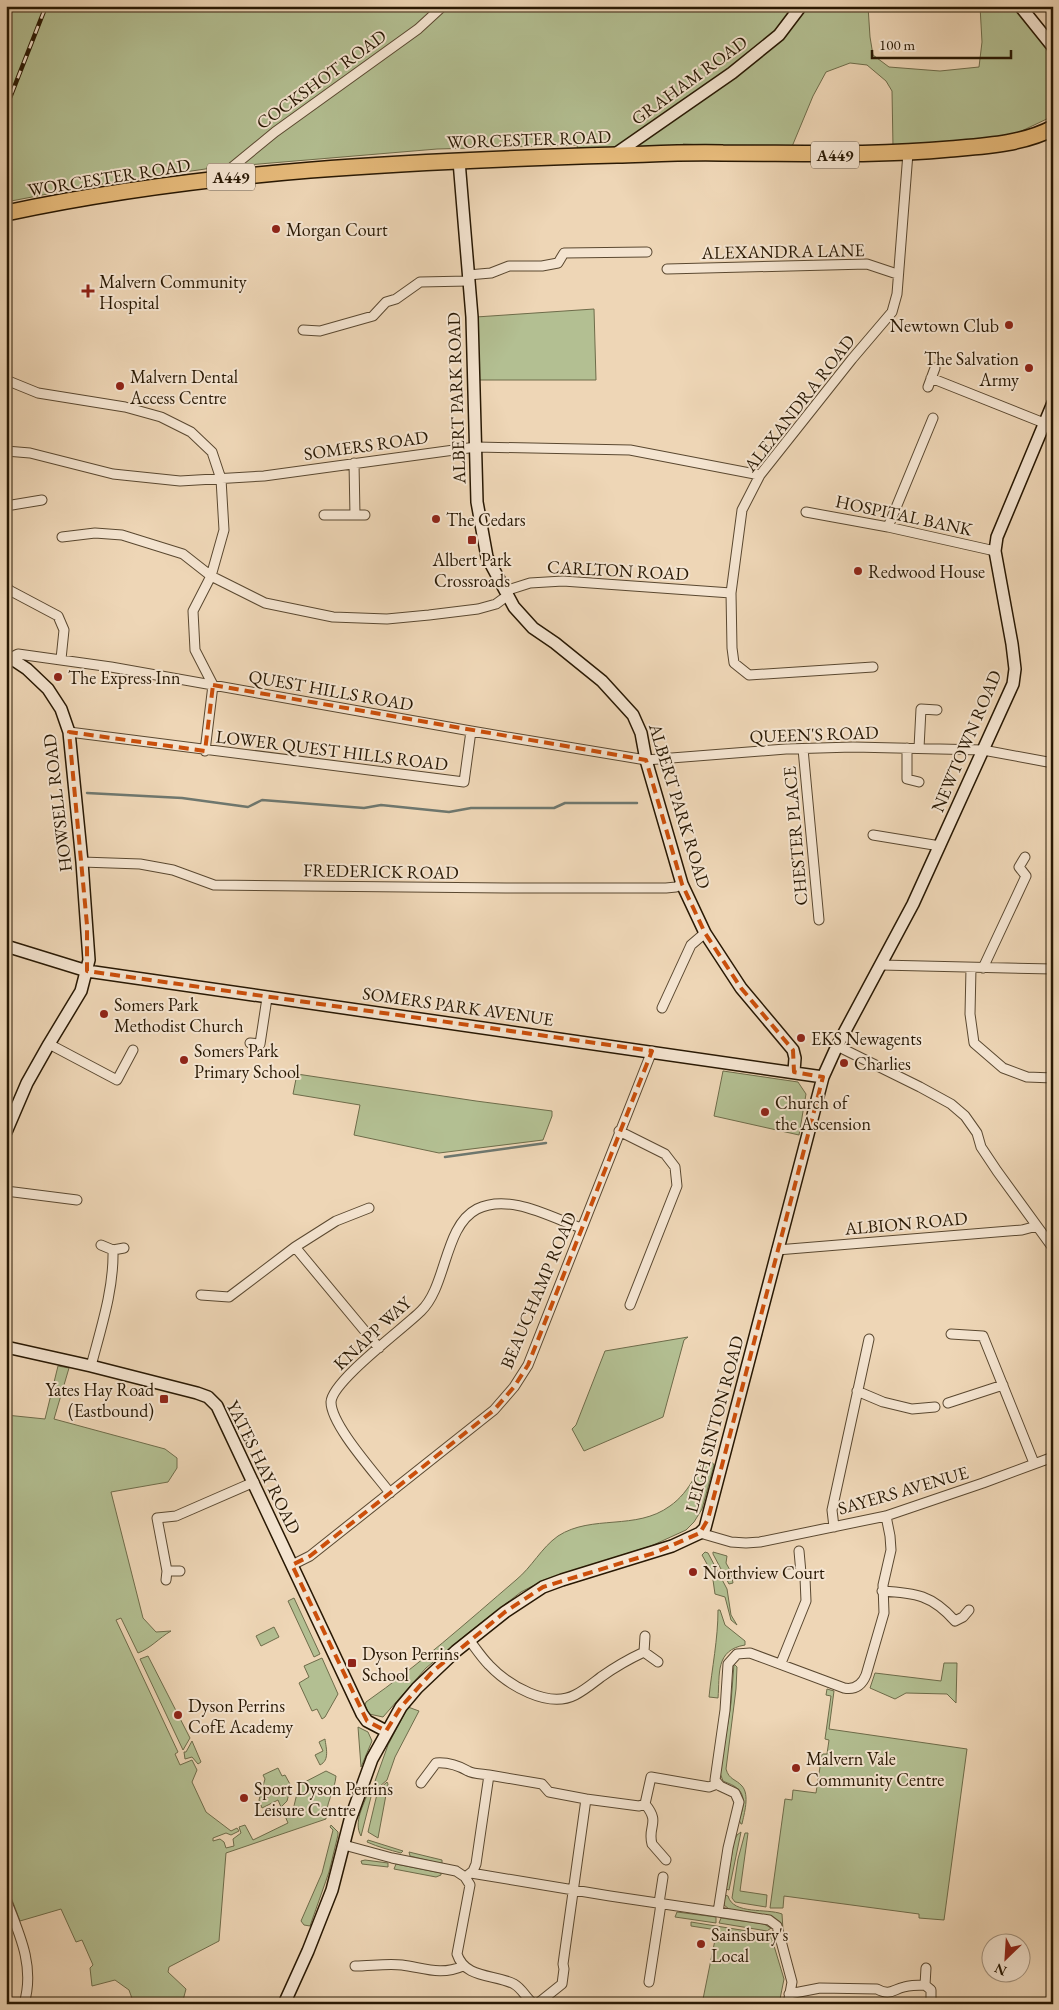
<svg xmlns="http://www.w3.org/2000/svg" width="1059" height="2010" font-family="'EB Garamond',serif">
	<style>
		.green { fill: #b3bf92; stroke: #6e6c4a }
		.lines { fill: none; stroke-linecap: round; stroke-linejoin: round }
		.stream { stroke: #6e776e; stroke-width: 2.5 }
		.street-casing { stroke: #5a4830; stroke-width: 11 }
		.secondary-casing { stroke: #281803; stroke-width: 14 }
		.highway-casing { stroke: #281803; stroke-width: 18 }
		.street { stroke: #f4e4d0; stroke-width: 9 }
		.secondary { stroke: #f4e4d0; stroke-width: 11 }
		.highway { stroke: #e7bb7b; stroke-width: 15 }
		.rail-casing { stroke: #281803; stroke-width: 4.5 }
		.rail { stroke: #f4e4d0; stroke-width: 2.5; stroke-dasharray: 8; stroke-linecap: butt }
		.marked { fill: none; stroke: #cb4f0b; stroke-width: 4; stroke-dasharray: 10 6; stroke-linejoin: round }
		.poi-dot { fill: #8f2418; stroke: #f4e4d0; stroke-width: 2 }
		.labels { text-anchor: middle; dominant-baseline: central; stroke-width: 4; stroke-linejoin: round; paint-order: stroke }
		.shield { fill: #f4e4d0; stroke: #655540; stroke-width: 1 }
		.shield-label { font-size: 16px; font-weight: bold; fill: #281803 }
		.street-label { font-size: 18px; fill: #281803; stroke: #f4e4d0 }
		.poi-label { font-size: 18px; fill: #281803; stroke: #f4e4d0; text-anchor: start }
	</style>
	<rect width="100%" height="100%" fill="#eed6b6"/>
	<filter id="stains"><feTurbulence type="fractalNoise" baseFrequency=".004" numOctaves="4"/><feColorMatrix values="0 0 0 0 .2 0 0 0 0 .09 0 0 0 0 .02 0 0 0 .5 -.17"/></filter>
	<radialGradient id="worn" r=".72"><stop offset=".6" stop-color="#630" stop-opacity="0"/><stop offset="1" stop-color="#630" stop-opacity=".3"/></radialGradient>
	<path class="green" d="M 6,6 L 868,6 L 870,37 L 873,55 L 889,67 L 940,71 L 979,67 L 982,42 L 980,6 L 1024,6 L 1045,31 L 1053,31 L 1053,116 L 1007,138 L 893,147 L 892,91 L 886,81 L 867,65 L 850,63 L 826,72 L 813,96 L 791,149 L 683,144 L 678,151 L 578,152 L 577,145 L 437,149 L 212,168 L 89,186 L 6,202 Z
		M 594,309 L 596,380 L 476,380 L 476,317 Z
		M 723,1071 L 798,1082 L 806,1094 L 799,1135 L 714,1116 Z
		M 297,1074 L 476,1101 L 552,1111 L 552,1116 L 543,1140 L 439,1153 L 354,1135 L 360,1105 L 293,1094 Z
		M 688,1337 L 684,1340 L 663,1417 L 584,1451 L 572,1429 L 576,1425 L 605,1351 Z
		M 58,1366 L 69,1368 L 54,1419 L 165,1449 L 177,1458 L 177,1468 L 168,1482 L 111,1492 L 143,1618 L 156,1632 L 171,1631 C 159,1638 151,1648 138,1653 L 121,1618 L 116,1620 L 178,1752 L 175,1754 L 180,1765 L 192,1760 L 197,1770 L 192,1782 L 206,1812 L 231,1831 L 237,1828 L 239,1831 L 231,1835 L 226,1833 L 213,1838 L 213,1841 L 220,1839 L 224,1842 L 226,1848 L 234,1846 L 233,1839 L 241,1833 L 239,1827 L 245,1825 L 253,1840 L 288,1823 L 285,1816 L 293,1810 L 299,1785 L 326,1771 L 336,1776 C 335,1790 325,1805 326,1819 L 226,1853 L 219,1941 L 169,1967 L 168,1972 L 186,1989 L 182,2004 L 134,2004 L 129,1990 L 115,1980 L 92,1986 L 90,1968 L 93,1965 L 82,1940 L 76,1942 L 61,1909 L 20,1921 L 6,1884 L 6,1415 L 45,1419 Z
		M 704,1462 L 712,1462 L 714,1465 L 702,1509 L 694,1522 L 686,1530 L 651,1546 L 544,1580 L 521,1592 L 468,1633 L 426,1668 L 383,1717 L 369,1714 L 365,1705 L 366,1702 C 419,1665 467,1622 516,1580 C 532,1567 541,1548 558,1536 C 592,1514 636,1531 670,1506 C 680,1499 688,1489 694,1478 C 697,1472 699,1466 704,1462 Z
		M 705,1552 L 708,1553 L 727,1589 L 731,1615 L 737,1625 L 731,1620 L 725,1597 L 715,1594 L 712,1573 L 702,1555 Z
		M 713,1552 L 727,1556 L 726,1563 L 731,1572 L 733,1583 L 729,1584 L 713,1554 Z
		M 294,1598 L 320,1654 L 314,1657 L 288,1601 Z
		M 718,1610 L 720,1610 L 725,1625 L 745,1641 L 745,1645 C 715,1650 720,1674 718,1698 L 709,1697 C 712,1668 718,1639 718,1610 Z
		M 274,1627 L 279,1637 L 261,1646 L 256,1636 Z
		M 148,1656 L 190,1738 L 183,1750 L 140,1659 Z
		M 322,1658 L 338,1694 L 325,1717 L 322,1719 L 317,1709 L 312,1711 L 299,1683 L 309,1677 L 304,1666 Z
		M 944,1663 L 957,1663 L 956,1703 L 947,1694 L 906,1693 L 895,1699 L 870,1688 L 875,1673 L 941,1681 Z
		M 734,1664 L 737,1667 L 736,1689 L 726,1769 C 729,1780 736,1779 742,1786 C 750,1795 744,1814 742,1824 L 741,1824 L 739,1820 C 743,1809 748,1794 734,1786 C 731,1784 727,1783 723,1781 L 720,1773 L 731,1703 Z
		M 827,1689 L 834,1691 L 829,1729 L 967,1749 L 944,1920 L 919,1918 L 919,1914 L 784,1896 L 783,1908 L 770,1908 L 785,1799 L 792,1800 L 793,1790 L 816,1793 L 822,1754 L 827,1754 L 829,1740 L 825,1739 L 831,1696 L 826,1695 Z
		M 408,1707 L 419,1711 L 395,1757 L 387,1780 L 379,1787 L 374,1784 L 388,1745 Z
		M 358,1727 L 368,1732 L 372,1741 L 361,1767 Z
		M 325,1739 C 326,1748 330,1760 320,1765 L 315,1755 L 323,1751 L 319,1742 Z
		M 192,1741 L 201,1762 L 198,1764 L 192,1757 L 185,1759 L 184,1752 L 186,1752 Z
		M 278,1768 L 282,1776 L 285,1775 L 291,1786 L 287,1801 L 281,1807 L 278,1800 L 262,1808 L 259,1800 L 265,1779 L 263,1775 Z
		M 387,1782 L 388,1784 L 378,1838 L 368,1832 L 378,1790 Z
		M 368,1792 L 372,1793 L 361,1836 C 353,1822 364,1805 368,1792 Z
		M 331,1825 L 338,1832 L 338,1835 L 329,1872 L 310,1926 L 304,1925 L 301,1921 L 322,1873 L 333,1830 L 330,1827 Z
		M 741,1832 L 729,1890 L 726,1889 L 734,1841 L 737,1835 Z
		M 745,1833 L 748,1833 L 740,1891 L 767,1895 L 766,1907 L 735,1902 L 732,1898 L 738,1859 Z
		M 368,1840 L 403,1851 L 401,1853 C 390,1850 378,1847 367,1842 Z
		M 409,1852 L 442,1860 L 442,1864 L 410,1856 Z
		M 365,1860 L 388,1863 L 388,1867 L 362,1864 L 361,1861 Z
		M 396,1864 L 441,1873 L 441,1875 L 436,1877 L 394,1869 Z
		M 725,1895 L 728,1896 C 733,1915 767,1908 782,1914 L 783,1930 C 773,1910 749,1914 729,1909 L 724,1905 Z
		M 677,1912 L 716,1917 L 716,1923 L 675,1917 Z
		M 721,1918 L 764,1924 L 771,1928 L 767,1931 L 719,1923 Z
		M 691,1922 L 766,1934 L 771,1936 L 784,1979 L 779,2004 L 702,2004 L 717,1930 L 691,1926 Z"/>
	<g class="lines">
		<path class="stream" d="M 87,793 L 182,798 L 248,807 L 262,800 L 364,808 L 381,805 L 449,812 L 471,808 L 554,808 L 565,803 L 637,803
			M 445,1157 L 546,1143"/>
		<defs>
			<path id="street" d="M 219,178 L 275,132 L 418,29 L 443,6
				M 667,269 L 867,264 L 897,274
				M 468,275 L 491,273 L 509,266 L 542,266 L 558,263 L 564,253 L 647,252
				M 303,330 L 320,331 L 373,316 L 386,302 L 396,299 L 420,282 L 468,281
				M 931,378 L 1044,423
				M 6,380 L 38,393 L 125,407 L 161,417 L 191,432 L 212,452 L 221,479 L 224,530 L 211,576 L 193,611 L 195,650 L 213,685 L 205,751
				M 928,387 L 935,368
				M 6,451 L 30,453 L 113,474 L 180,481 L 264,476 L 476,447 L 630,450 L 760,475
				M 354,463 L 355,515
				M 6,506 L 42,500
				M 806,512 L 888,527 L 995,551
				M 324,515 L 365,515
				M 888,527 L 933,418
				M 62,537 L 95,533 L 122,535 L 183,554 L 211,576 L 265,603 L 333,617 L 387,619 L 429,615 L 478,609 L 496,604 L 507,596
				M 6,585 L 9,590 L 58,616 L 64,630 L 61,659
				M 505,591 L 530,583 L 563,581 L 731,593
				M 10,658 L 18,654 L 111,667 L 471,731 L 646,760 L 786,749 L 853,747 L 983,750 L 1053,763
				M 873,667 L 749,675 L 734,663 L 732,648 L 731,593 L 742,510 L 760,475 L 852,359 L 892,312 L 897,294 L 908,153
				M 69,732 L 464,782 L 471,731
				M 907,748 L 907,779 L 919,782
				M 919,748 L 921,709 L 937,710
				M 803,749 L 819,920
				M 873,835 L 940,846
				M 82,862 L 140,864 L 173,870 L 214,885 L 506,888 L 666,888 L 676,887 L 682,884
				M 881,965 L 1053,969
				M 971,968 L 970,1014 L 974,1043 L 1003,1068 L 1027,1077 L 1053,1078
				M 983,968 L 1026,876 L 1019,867 L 1025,857
				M 662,1008 L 691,945 L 705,933
				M 250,1043 L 260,1044 L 267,998
				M 49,1044 L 117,1080 L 133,1050
				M 837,1046 L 920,1087 L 951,1104 L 965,1116 L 977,1133 L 981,1147 L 997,1171 L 1053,1248
				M 619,1131 L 665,1154 L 675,1167 L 677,1186 L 630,1305
				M 6,1191 L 77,1200
				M 295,1247 L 336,1221 L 369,1208
				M 113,1250 L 124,1248
				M 777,1250 L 1022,1230 L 1037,1226
				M 201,1295 L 229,1297 L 295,1247 L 379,1348
				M 951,1334 L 983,1336 L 1034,1463
				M 91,1366 C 101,1328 114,1289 113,1250 L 101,1245
				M 857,1391 L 883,1402 L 912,1409 L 935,1407
				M 948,1403 L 1003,1385
				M 390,1493 C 375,1473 331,1425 331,1402 C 332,1381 404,1328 421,1311 C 447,1286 444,1226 477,1209 C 509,1193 550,1217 581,1228
				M 834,1527 L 832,1510 L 869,1339
				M 700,1533 L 731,1542 L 746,1543 L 760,1542 L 886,1516 L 983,1483 L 1053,1457
				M 799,1551 L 801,1573
				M 292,1565 L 310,1556 L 494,1410 L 514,1387 L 528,1365 L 652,1051
				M 167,1571 L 180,1571
				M 166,1580 L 167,1571 L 157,1518 L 176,1516 L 254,1482
				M 882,1591 C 916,1593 932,1595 955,1621 L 963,1617 L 969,1610
				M 470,1641 C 476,1649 482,1658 489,1665 C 508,1685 548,1709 575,1695 C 585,1690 593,1683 601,1677 C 615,1667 629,1659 644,1652 L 645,1636
				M 644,1652 L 658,1662
				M 781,1663 L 806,1601 L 805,1578 L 801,1573 L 787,1574
				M 421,1783 L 436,1763 C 448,1762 459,1766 468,1771 C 473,1774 483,1774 489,1775
				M 645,1804 L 651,1777 L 709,1787 L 717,1784
				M 645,1804 C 661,1823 647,1826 652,1844 L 666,1860
				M 344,1845 L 392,1858 L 456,1871 L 465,1877 L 470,1885 L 457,1954 C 465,1979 495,1974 514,1984 C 523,1989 526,1999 534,2004
				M 471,1873 L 610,1896 L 718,1912
				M 468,1875 L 473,1871 L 476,1864 L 489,1775 L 542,1784 L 549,1792 L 586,1799
				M 6,1900 C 20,1935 35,1967 24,2004
				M 659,1903 L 663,1877
				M 355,1966 C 370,1966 388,1963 402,1965 C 424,1968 441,1976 463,1966
				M 649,1982 L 661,1904
				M 925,1985 L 931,1990 L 931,2002
				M 925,1985 L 926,1968
				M 789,1994 L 820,1988 L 877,1989 C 890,1996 892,1990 904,1987 C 911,1985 918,1985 925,1985
				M 537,2004 L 562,1984 L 564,1969 L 563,1964 L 586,1799 L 639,1806 L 645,1804
				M 788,2004 L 792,1982 L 777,1926 L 769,1920 L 718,1912 L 728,1848 L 739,1802 L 735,1793 L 720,1786 L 715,1780 L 725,1710 L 728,1664 L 737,1654 L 750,1653 L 844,1688 C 855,1690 862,1685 866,1675 L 884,1613 L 883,1585 L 891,1550 L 890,1536 L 886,1516"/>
			<path id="secondary" d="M 1020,6 L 1053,47
				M 614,155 L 732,73 L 779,35 L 801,6
				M 459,161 L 472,317 L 477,502 L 487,557 L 514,607 L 533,628 L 555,643 L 602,681 L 633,715 L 641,733 L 646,760 L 682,884 L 705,933 L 741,988 L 793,1050 L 795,1058 L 794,1072
				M 6,655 L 27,669 L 48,689 L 61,709 L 69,732 L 82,862 L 89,960 L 81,991 L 49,1044 L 27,1083 L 6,1132
				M 6,946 L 87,971 L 823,1077
				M 6,1347 L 91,1366 L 197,1393 L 208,1397 L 217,1406 L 362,1714 L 367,1721 L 386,1731
				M 284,2004 L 308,1951 L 332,1890 L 350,1820 L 372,1759 L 401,1707 L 417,1688 L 456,1651 L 505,1612 L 543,1587 L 562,1580 L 672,1546 L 700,1533 L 705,1528 L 823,1077 L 837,1046 L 913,904 L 1013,684 L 1015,669 L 1012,644 L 995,551 L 997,537 L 1053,403"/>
			<path id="highway" d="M 6,213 C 207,170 412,161 617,155 C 652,154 687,152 723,153 C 799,153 874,156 950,149 C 984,146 1023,144 1053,128"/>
		</defs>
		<use href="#street" class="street-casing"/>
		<use href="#secondary" class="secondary-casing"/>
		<use href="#highway" class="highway-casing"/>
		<use href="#street" class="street"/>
		<use href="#secondary" class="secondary"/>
		<use href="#highway" class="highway"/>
		<defs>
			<path id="rail" d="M 6,108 L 46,6"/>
		</defs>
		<use href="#rail" class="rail-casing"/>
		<use href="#rail" class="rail"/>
	</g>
	<path class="marked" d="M 213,685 L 646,760 L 682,884 L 705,933 L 741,988 L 793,1050 L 794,1072 L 823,1077 L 708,1519 L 700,1533 L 654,1553 L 543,1587 L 505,1612 L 432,1672 L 401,1707 L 386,1731 L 367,1721 L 292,1565 L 310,1556 L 390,1493 L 494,1410 L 514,1387 L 528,1365 L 652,1051 L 87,971 L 87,925 L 69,732 L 205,751 Z"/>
	<g class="poi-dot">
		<circle cx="276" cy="229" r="5"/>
		<path d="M85.5 283.5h5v5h5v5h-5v5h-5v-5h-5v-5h5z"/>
		<circle cx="1009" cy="325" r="5"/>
		<circle cx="1029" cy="368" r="5"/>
		<circle cx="120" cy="386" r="5"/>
		<circle cx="436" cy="519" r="5"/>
		<rect x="467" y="535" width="10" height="10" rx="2.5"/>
		<circle cx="858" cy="571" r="5"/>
		<circle cx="58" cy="677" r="5"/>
		<circle cx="104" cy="1014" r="5"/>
		<circle cx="801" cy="1038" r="5"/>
		<circle cx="184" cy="1060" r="5"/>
		<circle cx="844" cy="1063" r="5"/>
		<circle cx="765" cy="1112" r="5"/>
		<rect x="159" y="1394" width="10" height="10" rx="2.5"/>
		<circle cx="693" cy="1572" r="5"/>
		<rect x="347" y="1658" width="10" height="10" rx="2.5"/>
		<circle cx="178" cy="1715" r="5"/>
		<circle cx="796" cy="1768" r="5"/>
		<circle cx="244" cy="1798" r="5"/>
		<circle cx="701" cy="1944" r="5"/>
	</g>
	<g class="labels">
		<g class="shield">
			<rect x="811" y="141.5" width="48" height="27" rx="4"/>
			<rect x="207" y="163.5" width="48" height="27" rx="4"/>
		</g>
		<g class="shield-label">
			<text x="835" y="155">A449</text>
			<text x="231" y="177">A449</text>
		</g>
		<g class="street-label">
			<text transform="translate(321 79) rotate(-36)">COCKSHOT ROAD</text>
			<text transform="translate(689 80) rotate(-36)">GRAHAM ROAD</text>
			<text transform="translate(529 139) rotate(-2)">WORCESTER ROAD</text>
			<text transform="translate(109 177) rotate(-9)">WORCESTER ROAD</text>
			<text transform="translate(783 251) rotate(-1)">ALEXANDRA LANE</text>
			<text transform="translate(456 398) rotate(-92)">ALBERT PARK ROAD</text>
			<text transform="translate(799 403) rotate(-52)">ALEXANDRA ROAD</text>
			<text transform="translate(366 445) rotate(-8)">SOMERS ROAD</text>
			<text transform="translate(904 515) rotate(12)">HOSPITAL BANK</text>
			<text transform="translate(618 570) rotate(3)">CARLTON ROAD</text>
			<text transform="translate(331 690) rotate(10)">QUEST HILLS ROAD</text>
			<text transform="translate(814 734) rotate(-2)">QUEEN'S ROAD</text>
			<text transform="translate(966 741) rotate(-67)">NEWTOWN ROAD</text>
			<text transform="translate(332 750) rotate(7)">LOWER QUEST HILLS ROAD</text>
			<text transform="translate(57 803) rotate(-97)">HOWSELL ROAD</text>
			<text transform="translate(680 806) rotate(73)">ALBERT PARK ROAD</text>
			<text transform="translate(795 836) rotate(-95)">CHESTER PLACE</text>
			<text transform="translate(381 871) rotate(1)">FREDERICK ROAD</text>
			<text transform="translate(458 1006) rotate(8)">SOMERS PARK AVENUE</text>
			<text transform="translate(906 1223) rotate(-5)">ALBION ROAD</text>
			<text transform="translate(538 1290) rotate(-67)">BEAUCHAMP ROAD</text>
			<text transform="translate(372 1333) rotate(-43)">KNAPP WAY</text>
			<text transform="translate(714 1424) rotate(-75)">LEIGH SINTON ROAD</text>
			<text transform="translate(264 1467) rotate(64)">YATES HAY ROAD</text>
			<text transform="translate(903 1490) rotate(-16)">SAYERS AVENUE</text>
		</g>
		<g class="poi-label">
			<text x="286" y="229">Morgan Court</text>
			<text x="99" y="281">Malvern Community<tspan x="99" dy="21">Hospital</tspan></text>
			<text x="999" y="325" text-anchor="end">Newtown Club</text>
			<text x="1019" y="358" text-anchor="end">The Salvation<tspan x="1019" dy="21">Army</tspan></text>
			<text x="130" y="376">Malvern Dental<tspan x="130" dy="21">Access Centre</tspan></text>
			<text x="446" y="519">The Cedars</text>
			<text x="472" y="559" text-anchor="middle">Albert Park<tspan x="472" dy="21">Crossroads</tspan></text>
			<text x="868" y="571">Redwood House</text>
			<text x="68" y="677">The Express Inn</text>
			<text x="114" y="1004">Somers Park<tspan x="114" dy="21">Methodist Church</tspan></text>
			<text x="811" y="1038">EKS Newagents</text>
			<text x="194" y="1050">Somers Park<tspan x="194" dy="21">Primary School</tspan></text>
			<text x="854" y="1063">Charlies</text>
			<text x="775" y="1102">Church of<tspan x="775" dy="21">the Ascension</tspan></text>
			<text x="154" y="1389" text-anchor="end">Yates Hay Road<tspan x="154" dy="21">(Eastbound)</tspan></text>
			<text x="703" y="1572">Northview Court</text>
			<text x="362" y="1653">Dyson Perrins<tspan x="362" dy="21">School</tspan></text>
			<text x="188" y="1705">Dyson Perrins<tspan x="188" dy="21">CofE Academy</tspan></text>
			<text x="806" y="1758">Malvern Vale<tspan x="806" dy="21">Community Centre</tspan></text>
			<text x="254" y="1788">Sport Dyson Perrins<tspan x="254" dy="21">Leisure Centre</tspan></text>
			<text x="711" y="1934">Sainsbury's<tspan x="711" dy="21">Local</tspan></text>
		</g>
	</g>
	<rect width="1059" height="2010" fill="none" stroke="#eed6b6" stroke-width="25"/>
	<rect x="8" y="8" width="1044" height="1995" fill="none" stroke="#281803" stroke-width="2.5"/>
	<rect x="12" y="12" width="1034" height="1985" fill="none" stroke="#281803"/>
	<g transform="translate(1006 1958) rotate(205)"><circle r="24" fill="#f4e4d0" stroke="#a2927e"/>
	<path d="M0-4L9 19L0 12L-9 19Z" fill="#8f2418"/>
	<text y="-8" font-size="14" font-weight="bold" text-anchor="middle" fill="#281803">N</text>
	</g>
	<path d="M872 50v8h139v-8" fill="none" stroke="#281803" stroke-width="2.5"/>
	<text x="879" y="50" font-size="15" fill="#281803" stroke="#f4e4d0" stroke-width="4" paint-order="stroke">100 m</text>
	<rect width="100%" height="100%" filter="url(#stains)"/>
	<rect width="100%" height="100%" fill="url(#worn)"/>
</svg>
